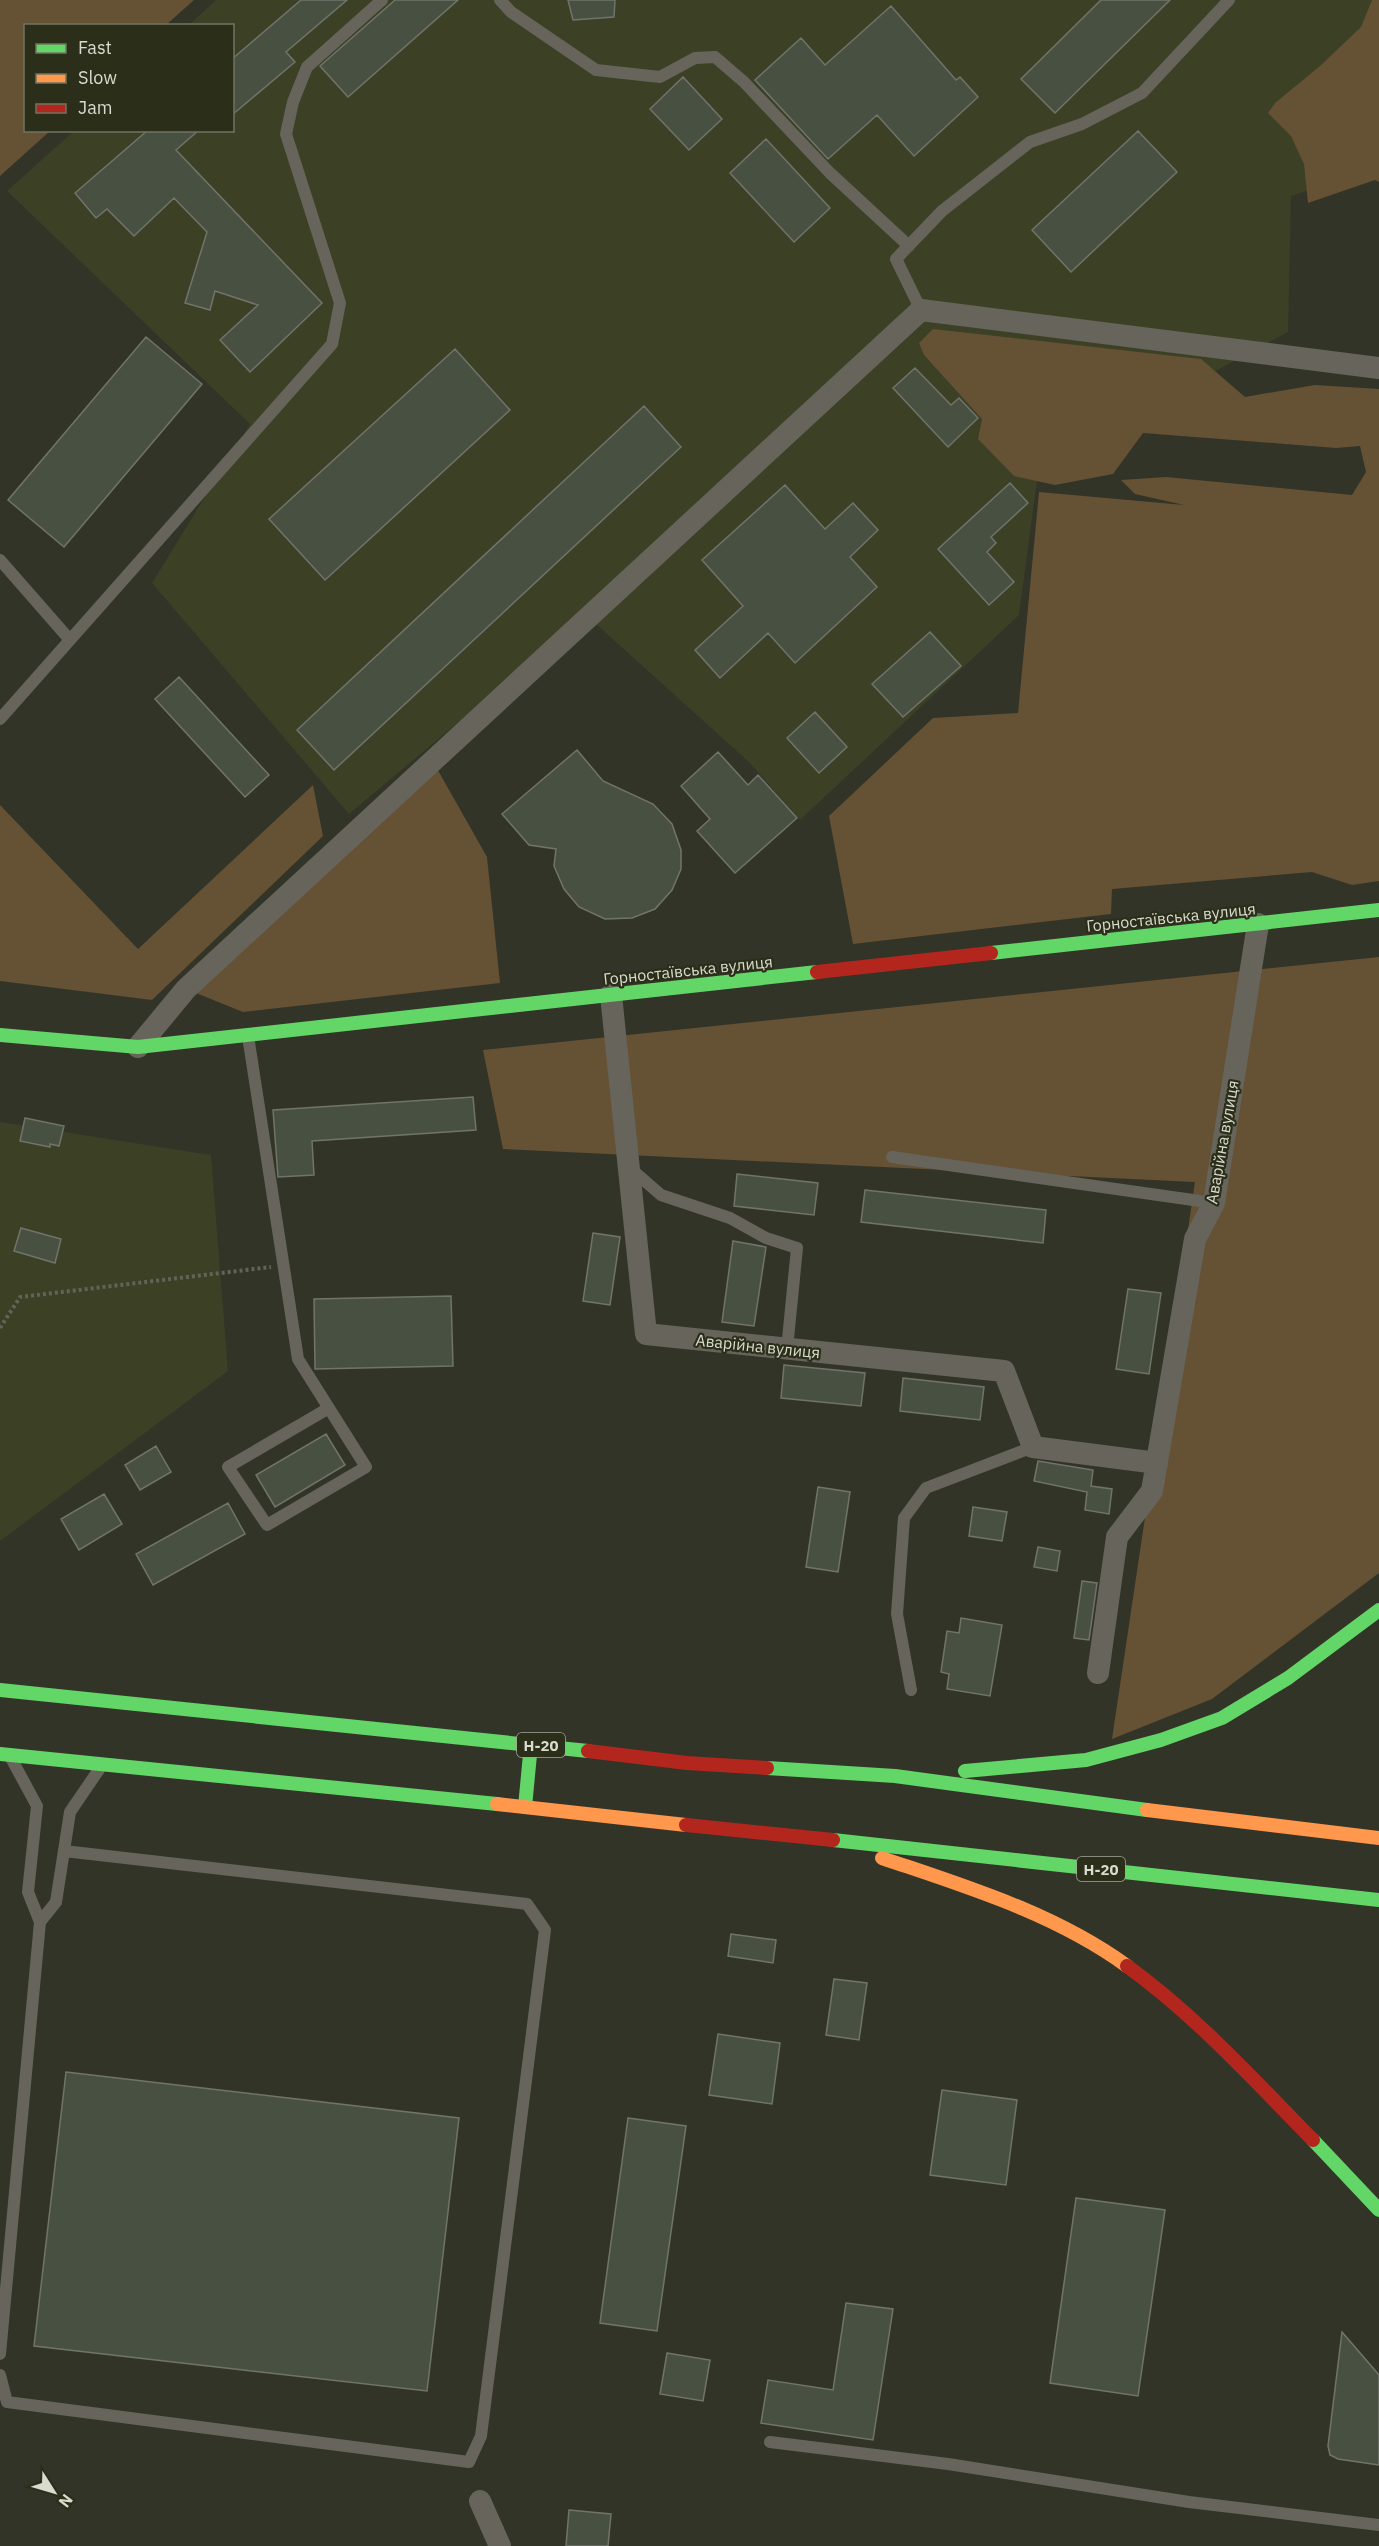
<svg xmlns="http://www.w3.org/2000/svg" width="1379" height="2546" font-family="'IBM Plex Sans',sans-serif">
	<style>
		.built { fill: #3c4025 }
		.green { fill: #655134 }
		.building { fill: #485141; stroke: #70746b; stroke-width: 1.5 }
		.lines { fill: none; stroke-linecap: round; stroke-linejoin: round }
		.path { stroke: #636359; stroke-width: 4; stroke-dasharray: 3 3; stroke-linecap: butt }
		.lane { stroke: #67655b; stroke-width: 12 }
		.street { stroke: #67655b; stroke-width: 22 }
		.fast { stroke: #63d668; stroke-width: 14 }
		.slow { stroke: #ff974d; stroke-width: 14 }
		.jam { stroke: #b3261e; stroke-width: 14 }
		.labels { text-anchor: middle; dominant-baseline: central; stroke-width: 4.5; stroke-linejoin: round; paint-order: stroke }
		.shield { fill: #2b2f1a; stroke: #a4a798; stroke-width: 1.5 }
		.shield-label { font-size: 15px; font-weight: bold; fill: #d8dbce }
		.street-label { font-size: 16px; fill: #d8dbce; stroke: #2b2f1a }
	</style>
	<rect width="100%" height="100%" fill="#323428"/>
	<path class="built" d="M 216,0 L 1379,0 L 1379,167 L 1291,196 L 1288,332 L 1039,466 L 1019,615 L 800,820 L 750,763 L 586,615 L 349,814 L 152,583 L 250,424 L 7,191 L 74,131 L 232,130 L 232,26 L 189,25 Z
		M 0,1122 L 211,1155 L 228,1371 L 0,1541 Z"/>
	<path class="green" d="M 0,0 L 194,0 L 166,25 L 26,26 L 26,130 L 50,131 L 0,176 Z
		M 1372,0 L 1379,0 L 1379,182 L 1375,180 L 1308,203 L 1304,164 L 1291,136 L 1268,113 L 1275,103 L 1320,66 L 1361,27 Z
		M 933,329 L 1201,359 L 1245,397 L 1315,385 L 1379,389 L 1379,881 L 1352,885 L 1312,872 L 1112,889 L 1111,914 L 853,944 L 829,816 L 933,718 L 1018,713 L 1039,492 L 1184,505 L 1135,494 L 1121,480 L 1166,477 L 1352,495 L 1366,472 L 1360,446 L 1336,448 L 1143,433 L 1113,474 L 1055,485 L 1014,476 L 978,439 L 982,419 L 924,355 L 919,343 Z
		M 431,758 L 487,857 L 500,983 L 243,1012 L 186,989 Z
		M 313,785 L 323,836 L 152,1000 L 0,981 L 0,805 L 138,949 Z
		M 1379,957 L 1379,1573 L 1212,1699 L 1112,1739 L 1195,1182 L 503,1149 L 483,1050 Z"/>
	<path class="building" d="M 301,0 L 347,0 L 286,52 L 295,62 L 232,115 L 232,59 Z
		M 395,0 L 458,0 L 348,97 L 320,66 Z
		M 568,0 L 615,0 L 614,17 L 573,20 Z
		M 1101,0 L 1170,0 L 1055,113 L 1021,79 Z
		M 891,6 L 956,80 L 960,77 L 978,97 L 914,156 L 877,115 L 828,159 L 755,80 L 801,38 L 825,65 Z
		M 683,77 L 722,119 L 689,150 L 650,109 Z
		M 148,130 L 199,130 L 176,150 L 322,303 L 250,372 L 220,340 L 258,305 L 215,291 L 210,310 L 185,303 L 207,232 L 174,198 L 134,236 L 107,209 L 96,218 L 75,193 Z
		M 1138,131 L 1177,172 L 1071,272 L 1032,230 Z
		M 766,139 L 830,208 L 794,242 L 730,173 Z
		M 146,337 L 202,384 L 64,547 L 8,500 Z
		M 455,349 L 510,410 L 325,580 L 269,519 Z
		M 915,368 L 951,405 L 959,398 L 978,418 L 948,447 L 893,388 Z
		M 644,406 L 681,447 L 334,770 L 297,730 Z
		M 1010,483 L 1028,503 L 991,537 L 996,543 L 987,552 L 1014,582 L 989,605 L 938,549 Z
		M 785,485 L 825,529 L 853,503 L 878,530 L 850,557 L 877,587 L 795,663 L 768,633 L 720,678 L 695,650 L 743,606 L 702,560 Z
		M 930,632 L 961,666 L 903,717 L 872,684 Z
		M 179,677 L 269,775 L 245,797 L 155,699 Z
		M 815,712 L 847,747 L 819,773 L 787,738 Z
		M 577,750 L 603,781 L 653,804 L 672,824 L 681,850 L 681,869 L 672,890 L 655,909 L 632,918 L 605,919 L 579,907 L 564,889 L 554,866 L 556,849 L 529,845 L 502,814 Z
		M 718,752 L 748,785 L 758,775 L 797,818 L 735,873 L 697,831 L 710,819 L 681,786 Z
		M 473,1097 L 476,1130 L 312,1141 L 314,1175 L 278,1177 L 273,1110 Z
		M 25,1118 L 64,1126 L 59,1146 L 50,1144 L 50,1147 L 20,1141 Z
		M 737,1174 L 818,1183 L 814,1215 L 734,1206 Z
		M 865,1190 L 1046,1210 L 1043,1243 L 861,1222 Z
		M 21,1228 L 61,1239 L 55,1263 L 14,1251 Z
		M 593,1233 L 620,1237 L 610,1305 L 583,1301 Z
		M 733,1241 L 766,1247 L 754,1326 L 722,1322 Z
		M 1128,1289 L 1161,1293 L 1149,1374 L 1116,1369 Z
		M 451,1296 L 453,1366 L 315,1369 L 314,1299 Z
		M 784,1365 L 865,1373 L 861,1406 L 781,1398 Z
		M 903,1378 L 984,1387 L 980,1420 L 900,1411 Z
		M 326,1434 L 345,1465 L 275,1507 L 256,1475 Z
		M 156,1446 L 171,1472 L 140,1490 L 125,1465 Z
		M 1038,1461 L 1093,1470 L 1091,1486 L 1112,1489 L 1109,1514 L 1085,1510 L 1087,1492 L 1034,1481 Z
		M 818,1487 L 850,1492 L 838,1572 L 806,1567 Z
		M 104,1494 L 122,1524 L 79,1550 L 61,1519 Z
		M 228,1503 L 245,1534 L 153,1585 L 136,1554 Z
		M 973,1507 L 1007,1512 L 1002,1541 L 969,1536 Z
		M 1038,1547 L 1060,1551 L 1057,1571 L 1034,1567 Z
		M 1082,1581 L 1097,1583 L 1089,1640 L 1074,1638 Z
		M 961,1618 L 1002,1625 L 990,1696 L 947,1689 L 949,1674 L 941,1672 L 947,1631 L 959,1633 Z
		M 731,1934 L 776,1940 L 773,1963 L 728,1956 Z
		M 834,1979 L 867,1983 L 859,2040 L 826,2035 Z
		M 718,2034 L 780,2043 L 772,2104 L 709,2095 Z
		M 66,2072 L 459,2118 L 427,2391 L 34,2346 Z
		M 942,2090 L 1017,2100 L 1006,2185 L 930,2175 Z
		M 628,2118 L 686,2126 L 657,2331 L 600,2323 Z
		M 1076,2198 L 1165,2210 L 1138,2396 L 1050,2383 Z
		M 846,2303 L 893,2309 L 873,2440 L 761,2423 L 768,2380 L 833,2390 Z
		M 1342,2332 L 1379,2375 L 1379,2465 L 1338,2459 L 1330,2455 L 1328,2446 Z
		M 667,2353 L 710,2360 L 703,2401 L 660,2394 Z
		M 569,2510 L 611,2514 L 608,2546 L 566,2546 Z"/>
	<g class="lines">
		<path class="path" d="M 0,1328 L 20,1297 L 271,1267"/>
		<path class="lane" d="M 500,0 L 511,12 L 596,70 L 660,77 L 695,58 L 715,57 L 744,82 L 830,173 L 909,246
			M 921,310 L 896,259 L 942,211 L 1030,142 L 1082,124 L 1142,93 L 1229,0
			M 0,560 L 70,640
			M 0,719 L 332,344 L 340,303 L 286,134 L 293,102 L 307,67 L 382,0
			M 248,1036 L 298,1359 L 366,1467 L 267,1525 L 228,1467 L 329,1408
			M 892,1157 L 1214,1203
			M 630,1168 L 661,1195 L 730,1218 L 766,1238 L 797,1248 L 787,1349
			M 911,1690 L 897,1614 L 904,1518 L 926,1488 L 1033,1447
			M 40,1922 L 56,1902 L 70,1812 L 100,1768
			M 0,2354 L 40,1922 L 28,1892 L 37,1806 L 11,1758
			M 0,2375 L 7,2402 L 469,2462 L 481,2436 L 545,1930 L 527,1904 L 64,1851
			M 770,2442 L 948,2464 L 1189,2502 L 1379,2525"/>
		<path class="street" d="M 611,995 L 646,1334 L 1004,1371 L 1033,1447 L 1157,1463
			M 138,1047 L 186,989 L 921,310 L 1379,368
			M 1098,1673 L 1117,1537 L 1152,1491 L 1195,1239 L 1214,1203 L 1258,924
			M 480,2501 L 500,2546"/>
		<path class="fast" d="M 991,953 L 1379,910
			M 0,1035 L 138,1047 L 817,972
			M 0,1690 L 588,1751
			M 0,1754 L 497,1804
			M 767,1768 L 895,1776 L 1147,1810
			M 965,1771 L 1086,1760 L 1161,1740 L 1222,1718 L 1288,1678 L 1379,1610
			M 525,1807 L 531,1744
			M 833,1840 L 1379,1900
			M 1313,2140 L 1379,2210"/>
		<path class="slow" d="M 497,1804 L 686,1825
			M 1147,1810 L 1379,1838
			M 882,1858 C 967,1887 1054,1913 1127,1966"/>
		<path class="jam" d="M 817,972 L 991,953
			M 588,1751 L 687,1763 L 767,1768
			M 686,1825 L 833,1840
			M 1127,1966 C 1196,2016 1253,2079 1313,2140"/>
	</g>
	<g class="labels">
		<g class="shield">
			<rect x="517" y="1733" width="48" height="24" rx="4.5"/>
			<rect x="1077" y="1857" width="48" height="24" rx="4.5"/>
		</g>
		<g class="shield-label">
			<text x="541" y="1745">Н-20</text>
			<text x="1101" y="1869">Н-20</text>
		</g>
		<g class="street-label">
			<text transform="translate(1171 917) rotate(-6)">Горностаївська вулиця</text>
			<text transform="translate(688 970) rotate(-6)">Горностаївська вулиця</text>
			<text transform="translate(1222 1142) rotate(-80)">Аварійна вулиця</text>
			<text transform="translate(758 1346) rotate(6)">Аварійна вулиця</text>
		</g>
	</g>
	<rect x="24" y="24" width="210" height="108" fill="#2b2f1a" stroke="#707462" stroke-width="1.5"/>
	<rect x="36" y="44" width="30" height="9" fill="#63d668" stroke="#707462" stroke-width="1.5"/>
	<text x="78" y="54" font-size="18" fill="#d8dbce">Fast</text>
	<rect x="36" y="74" width="30" height="9" fill="#ff974d" stroke="#707462" stroke-width="1.5"/>
	<text x="78" y="84" font-size="18" fill="#d8dbce">Slow</text>
	<rect x="36" y="104" width="30" height="9" fill="#b3261e" stroke="#707462" stroke-width="1.5"/>
	<text x="78" y="114" font-size="18" fill="#d8dbce">Jam</text>
	<g transform="translate(54 2492) rotate(127)" stroke="#2b2f1a" stroke-width="4.5" paint-order="stroke">
	<path d="M0-4.5L10 22L0 15L-10 22Z" fill="#d8dbce"/>
	<text y="-9" font-size="16" font-weight="bold" text-anchor="middle" fill="#d8dbce">N</text>
	</g>
</svg>
